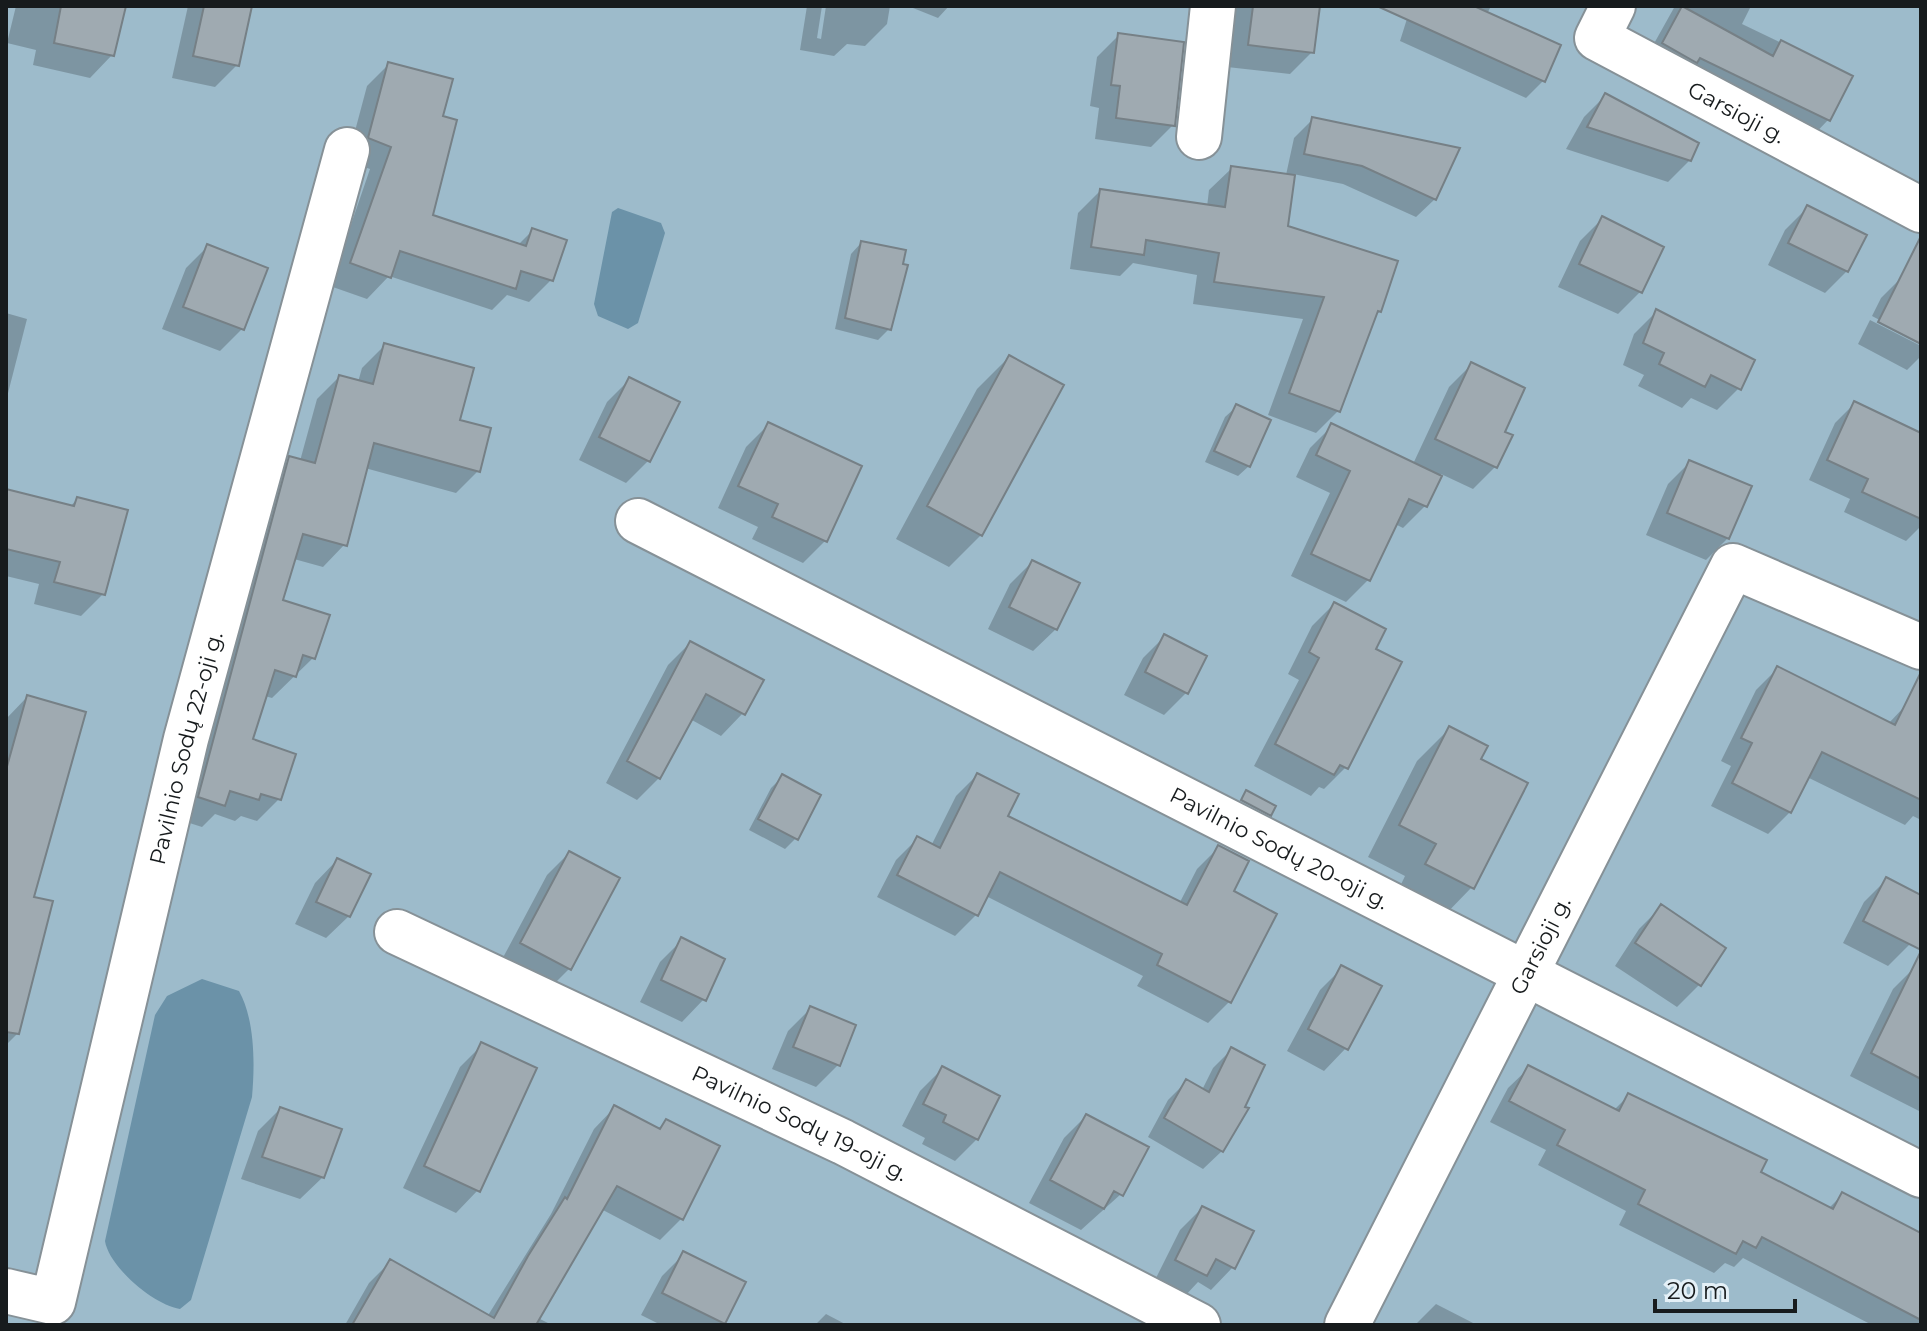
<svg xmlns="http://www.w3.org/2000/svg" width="1927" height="1331" font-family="Montserrat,sans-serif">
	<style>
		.green { fill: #9dbbcb }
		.water { fill: #6b92a8 }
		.shadow { fill: #0003 }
		.building { fill: #9faab1; stroke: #768086; stroke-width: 2 }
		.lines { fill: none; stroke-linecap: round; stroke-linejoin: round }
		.street-casing { stroke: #869197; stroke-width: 48 }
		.street { stroke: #fff; stroke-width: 44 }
		.labels { text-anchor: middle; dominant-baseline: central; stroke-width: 8; stroke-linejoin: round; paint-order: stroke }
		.street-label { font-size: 22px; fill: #171b1d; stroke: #e4f0f7 }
	</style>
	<rect width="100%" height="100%" fill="#d7e3ea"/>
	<path class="green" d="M 6,6 L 1921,6 L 1921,1325 L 6,1325 Z"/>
	<path class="water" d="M 618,208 L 661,223 L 665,233 L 638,323 L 628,329 L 598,316 L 594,304 L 612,212 Z
		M 202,979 L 239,991 C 255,1020 255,1064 252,1097 L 191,1300 L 180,1309 C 154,1305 109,1267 105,1241 L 155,1015 L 167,996 Z"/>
	<path class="shadow" d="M 16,6 L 124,6 L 112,55 L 90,78 L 33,65 L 36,50 L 7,43 Z
		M 188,6 L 250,6 L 237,65 L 215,87 L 172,78 Z
		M 807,6 L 822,6 L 817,38 L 821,39 L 826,6 L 890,6 L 887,24 L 865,46 L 847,44 L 834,56 L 800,50 Z
		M 908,6 L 949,6 L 938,18 Z
		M 1234,6 L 1318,6 L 1312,52 L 1290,74 L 1227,67 Z
		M 1411,6 L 1491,6 L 1487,14 L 1543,81 L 1526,98 L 1400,41 Z
		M 1675,6 L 1751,6 L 1742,24 L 1850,76 L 1828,120 L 1807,142 L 1642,65 Z
		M 1119,35 L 1173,125 L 1151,147 L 1095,139 L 1099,108 L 1090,106 L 1097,57 Z
		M 389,64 L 441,118 L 430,216 L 517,246 L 533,230 L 551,280 L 529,302 L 507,295 L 492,310 L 389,276 L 367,299 L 330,286 L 370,169 L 347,161 L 367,86 Z
		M 1606,95 L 1690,160 L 1668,182 L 1566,149 L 1584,117 Z
		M 1313,119 L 1435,199 L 1416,217 L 1343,184 L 1293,174 L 1285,227 L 1380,311 L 1374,317 L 1338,411 L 1316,433 L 1268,415 L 1303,319 L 1193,304 L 1197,275 L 1133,263 L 1120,276 L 1070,269 L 1078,213 L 1100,191 L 1207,207 L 1209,190 L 1232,168 L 1286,175 L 1294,138 Z
		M 1807,208 L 1847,271 L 1825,293 L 1768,265 L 1785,230 Z
		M 1602,219 L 1640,292 L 1618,314 L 1558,287 L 1580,241 Z
		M 861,243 L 889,329 L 878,340 L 835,329 L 851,254 Z
		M 208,246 L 242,329 L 220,351 L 162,329 L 186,268 Z
		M 1903,276 L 1921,285 L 1921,342 L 1872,316 L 1881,298 Z
		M 1656,312 L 1739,388 L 1717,410 L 1691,398 L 1682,408 L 1638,386 L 1644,375 L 1623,365 L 1634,334 Z
		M 6,313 L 27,319 L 6,401 Z
		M 1870,320 L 1921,346 L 1921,356 L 1907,370 L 1858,344 Z
		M 385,345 L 458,421 L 478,471 L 456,493 L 365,468 L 345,544 L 323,567 L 294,559 L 281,601 L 313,658 L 272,698 L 265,696 L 251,741 L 279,799 L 257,821 L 241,816 L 235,821 L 215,814 L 202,827 L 177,819 L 268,481 L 290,459 L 300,461 L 317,399 L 339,377 L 358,382 L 362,368 Z
		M 1009,357 L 981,535 L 949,567 L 896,539 L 977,389 Z
		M 1471,365 L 1502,433 L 1495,467 L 1473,489 L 1441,474 L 1425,506 L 1403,528 L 1395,524 L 1368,580 L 1346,602 L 1291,576 L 1330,493 L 1296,477 L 1310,448 L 1332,426 L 1413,464 L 1449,387 Z
		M 629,380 L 648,461 L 626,483 L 579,460 L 607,402 Z
		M 1854,404 L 1921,435 L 1921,526 L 1906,541 L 1844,512 L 1850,499 L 1809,480 L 1835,423 Z
		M 1236,407 L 1249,466 L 1238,476 L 1205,462 L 1225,417 Z
		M 768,425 L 859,467 L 825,541 L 803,563 L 752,539 L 758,527 L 718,508 L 746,447 Z
		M 1690,462 L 1728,538 L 1706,560 L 1646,535 L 1668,484 Z
		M 6,491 L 70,507 L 77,499 L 103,594 L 81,616 L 34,604 L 39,584 L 6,576 Z
		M 1032,562 L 1056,629 L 1033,651 L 988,629 L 1010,584 Z
		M 1334,604 L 1373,650 L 1346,767 L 1324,789 L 1319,787 L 1311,796 L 1254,766 L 1299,680 L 1288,674 L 1312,626 Z
		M 1165,636 L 1186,693 L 1164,715 L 1124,695 L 1143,658 Z
		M 690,643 L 743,713 L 721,736 L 690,719 L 659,778 L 637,800 L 606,783 L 668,665 Z
		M 1778,668 L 1888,724 L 1905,706 L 1921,714 L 1921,820 L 1913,816 L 1905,825 L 1807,777 L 1790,812 L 1768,834 L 1711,806 L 1731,766 L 1721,761 L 1756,690 Z
		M 27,697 L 32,898 L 17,1034 L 6,1045 L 6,719 Z
		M 1449,729 L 1478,760 L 1472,887 L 1440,920 L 1395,897 L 1405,876 L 1368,857 L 1417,761 Z
		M 977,775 L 1005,817 L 1179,904 L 1197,869 L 1219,847 L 1231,892 L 1229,1002 L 1208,1023 L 1137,986 L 1143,976 L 986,896 L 976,915 L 955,936 L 877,897 L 896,860 L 917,839 L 931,846 L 956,796 Z
		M 782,777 L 796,838 L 785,849 L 749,830 L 771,788 Z
		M 569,853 L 569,969 L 547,991 L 499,965 L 547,875 Z
		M 337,860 L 349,916 L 326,938 L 295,924 L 315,883 Z
		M 1886,880 L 1921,897 L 1921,923 L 1910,944 L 1888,966 L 1843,943 L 1864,902 Z
		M 1661,907 L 1723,948 L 1699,985 L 1677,1007 L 1615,966 L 1639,929 Z
		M 682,940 L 704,999 L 682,1022 L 640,1002 L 660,962 Z
		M 1915,967 L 1921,970 L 1921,1112 L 1850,1076 L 1893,989 Z
		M 1342,968 L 1346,1048 L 1324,1071 L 1287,1051 L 1320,990 Z
		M 810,1009 L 838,1065 L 816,1087 L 772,1069 L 788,1031 Z
		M 482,1045 L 478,1190 L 456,1213 L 403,1188 L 460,1067 Z
		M 1231,1050 L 1222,1151 L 1203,1169 L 1148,1137 L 1168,1100 L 1187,1081 L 1202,1090 L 1213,1068 Z
		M 1529,1068 L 1613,1111 L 1628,1096 L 1759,1173 L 1828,1209 L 1843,1194 L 1921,1248 L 1921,1325 L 1872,1325 L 1743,1258 L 1734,1267 L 1725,1263 L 1714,1273 L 1619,1225 L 1626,1211 L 1538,1165 L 1546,1150 L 1490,1122 L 1508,1088 Z
		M 942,1069 L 977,1139 L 955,1161 L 922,1144 L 925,1138 L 902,1126 L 920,1091 Z
		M 615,1107 L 657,1130 L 666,1121 L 681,1219 L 660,1240 L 601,1209 L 538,1318 L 552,1325 L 345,1325 L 369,1283 L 390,1262 L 487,1317 L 551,1214 L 594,1129 Z
		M 280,1109 L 323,1177 L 300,1199 L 241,1179 L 258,1131 Z
		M 1086,1116 L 1121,1194 L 1081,1230 L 1029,1203 L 1064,1138 Z
		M 1202,1208 L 1233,1267 L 1211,1290 L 1198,1282 L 1184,1297 L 1154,1282 L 1180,1230 Z
		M 684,1254 L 743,1283 L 721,1325 L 661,1325 L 641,1315 L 662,1276 Z
		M 1436,1304 L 1477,1325 L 1415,1325 Z
		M 826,1314 L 847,1325 L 815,1325 Z"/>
	<path class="building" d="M 61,6 L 126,6 L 114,56 L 54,43 Z
		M 204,6 L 252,6 L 239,66 L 193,56 Z
		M 1253,6 L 1320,6 L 1314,53 L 1248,45 Z
		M 1377,6 L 1474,6 L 1561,45 L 1545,82 Z
		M 1682,6 L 1773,56 L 1781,40 L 1853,76 L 1830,121 L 1700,58 L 1697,63 L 1662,43 Z
		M 1118,33 L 1184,42 L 1175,126 L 1116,118 L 1120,86 L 1111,85 Z
		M 388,62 L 453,79 L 443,116 L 457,120 L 433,215 L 526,246 L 532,228 L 567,240 L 553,281 L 521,271 L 516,289 L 400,251 L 391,278 L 350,263 L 391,147 L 368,138 Z
		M 1605,93 L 1699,143 L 1691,161 L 1587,127 Z
		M 1312,117 L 1460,148 L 1436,200 L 1362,166 L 1304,154 Z
		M 1231,166 L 1295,175 L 1288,226 L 1398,261 L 1381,312 L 1378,311 L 1340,412 L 1289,393 L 1324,297 L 1214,282 L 1219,253 L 1146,240 L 1144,255 L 1091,247 L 1100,189 L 1225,207 Z
		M 1807,205 L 1867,235 L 1848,272 L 1788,243 Z
		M 1602,216 L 1664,247 L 1642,293 L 1579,264 Z
		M 1921,236 L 1921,344 L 1878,322 Z
		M 861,241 L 906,250 L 903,264 L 908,265 L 891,330 L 845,318 Z
		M 207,244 L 268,268 L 244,330 L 183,307 Z
		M 1656,309 L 1755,360 L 1741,390 L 1711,375 L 1705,387 L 1659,364 L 1664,353 L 1643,343 Z
		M 384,343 L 474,368 L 460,420 L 491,428 L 480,472 L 374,443 L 347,546 L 303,534 L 283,600 L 330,615 L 315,659 L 303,655 L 296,677 L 275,670 L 253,739 L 296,754 L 281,800 L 261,794 L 259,800 L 230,791 L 225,806 L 198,797 L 289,456 L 315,463 L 339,375 L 373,384 Z
		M 1009,355 L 1064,385 L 982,536 L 927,506 Z
		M 1471,362 L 1525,388 L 1505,432 L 1513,435 L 1497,468 L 1435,439 Z
		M 629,377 L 680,402 L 650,462 L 599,437 Z
		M 1854,401 L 1921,433 L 1921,519 L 1862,492 L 1868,479 L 1827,460 Z
		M 1236,404 L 1271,420 L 1250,467 L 1214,451 Z
		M 768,422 L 862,466 L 827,542 L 772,517 L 778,504 L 738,486 Z
		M 1331,423 L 1442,476 L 1427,507 L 1409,499 L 1370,581 L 1311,554 L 1350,471 L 1316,455 Z
		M 1689,460 L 1752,486 L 1729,539 L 1667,513 Z
		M 6,489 L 74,506 L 77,497 L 128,510 L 105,595 L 54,582 L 60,562 L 6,549 Z
		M 1032,560 L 1080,583 L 1057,630 L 1009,607 Z
		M 1334,602 L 1386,629 L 1376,649 L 1402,662 L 1348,769 L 1340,765 L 1334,775 L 1275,744 L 1319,658 L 1309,652 Z
		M 1164,634 L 1207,656 L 1188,694 L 1145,672 Z
		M 690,641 L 764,680 L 745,715 L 706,694 L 660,779 L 627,761 Z
		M 1777,666 L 1895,725 L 1921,672 L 1921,800 L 1822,752 L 1791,813 L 1732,783 L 1752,743 L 1741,738 Z
		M 27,695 L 86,712 L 34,897 L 53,901 L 19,1034 L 6,1032 L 6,770 Z
		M 1449,726 L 1488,746 L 1481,759 L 1528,783 L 1474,889 L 1425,864 L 1436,844 L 1399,825 Z
		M 977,773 L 1019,794 L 1008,816 L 1187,905 L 1218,845 L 1249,861 L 1234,891 L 1277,914 L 1231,1003 L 1157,965 L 1162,954 L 1000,872 L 978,916 L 897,875 L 917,836 L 940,848 Z
		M 782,774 L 821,795 L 798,840 L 758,819 Z
		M 1246,790 L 1276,806 L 1271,816 L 1241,800 Z
		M 569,851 L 620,878 L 571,970 L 520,943 Z
		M 337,858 L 371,874 L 350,917 L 316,902 Z
		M 1886,877 L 1921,895 L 1921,950 L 1863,921 Z
		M 1661,904 L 1726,948 L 1701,986 L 1635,943 Z
		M 681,937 L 725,959 L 706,1001 L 661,980 Z
		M 1921,951 L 1921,1079 L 1871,1053 Z
		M 1341,965 L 1382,986 L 1348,1050 L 1308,1029 Z
		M 810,1006 L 856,1025 L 840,1066 L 793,1047 Z
		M 481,1042 L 537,1068 L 480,1192 L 424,1166 Z
		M 1231,1047 L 1265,1065 L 1245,1107 L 1249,1108 L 1223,1152 L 1164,1118 L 1186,1079 L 1209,1092 Z
		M 1528,1065 L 1619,1111 L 1628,1093 L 1767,1160 L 1761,1172 L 1833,1209 L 1842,1192 L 1921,1233 L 1921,1320 L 1762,1237 L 1756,1248 L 1743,1241 L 1736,1254 L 1638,1204 L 1645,1190 L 1557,1145 L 1565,1130 L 1509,1101 Z
		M 942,1066 L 1000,1096 L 978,1140 L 943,1122 L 946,1115 L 923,1104 Z
		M 614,1105 L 660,1129 L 666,1119 L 720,1146 L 683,1220 L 617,1186 L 536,1325 L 352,1325 L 390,1259 L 494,1318 L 528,1256 L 565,1197 L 567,1199 Z
		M 280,1107 L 342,1129 L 324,1178 L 262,1157 Z
		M 1086,1114 L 1149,1147 L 1123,1196 L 1114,1191 L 1104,1209 L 1050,1180 Z
		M 1202,1206 L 1254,1231 L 1235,1269 L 1216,1259 L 1207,1276 L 1175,1260 Z
		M 683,1251 L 746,1282 L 725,1324 L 662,1293 Z"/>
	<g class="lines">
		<defs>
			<g id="street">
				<path id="s1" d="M 1613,6 L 1597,38 L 1921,210"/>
				<path d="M 1199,137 L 1213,6"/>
				<path id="s2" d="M 638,521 L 1921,1175"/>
				<path id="s3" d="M 397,932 L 843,1142 L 1198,1325"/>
				<path id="s4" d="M 6,1291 L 53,1302 L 186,739 L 347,150"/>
				<path id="s5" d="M 1347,1325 L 1733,566 L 1921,647"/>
			</g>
		</defs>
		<use href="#street" class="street-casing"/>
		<use href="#street" class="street"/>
	</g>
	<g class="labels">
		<g class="street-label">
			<text stroke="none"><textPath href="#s1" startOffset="194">Garsioji g.</textPath></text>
			<text stroke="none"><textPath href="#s4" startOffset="618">Pavilnio Sodų 22-oji g.</textPath></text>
			<text stroke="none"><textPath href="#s2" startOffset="720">Pavilnio Sodų 20-oji g.</textPath></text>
			<text stroke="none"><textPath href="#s5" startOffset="426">Garsioji g.</textPath></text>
			<text stroke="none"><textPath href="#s3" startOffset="446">Pavilnio Sodų 19-oji g.</textPath></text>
		</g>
	</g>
	<rect width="1927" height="1331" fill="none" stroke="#171b1d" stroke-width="16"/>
	<path d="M1655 1299v12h140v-12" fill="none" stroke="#171b1d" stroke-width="4"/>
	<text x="1667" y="1299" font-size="24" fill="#171b1d" stroke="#e4f0f7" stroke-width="6" paint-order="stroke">20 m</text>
</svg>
